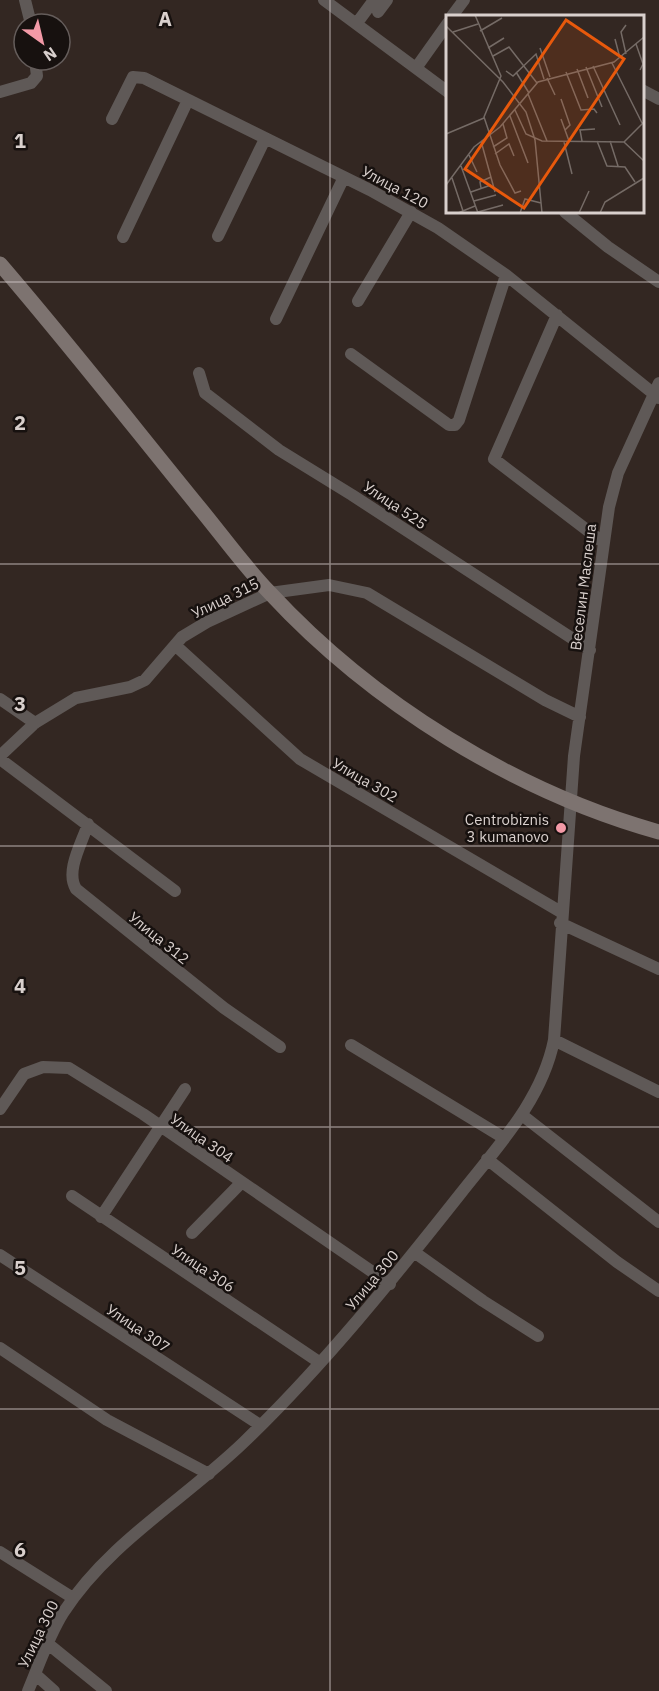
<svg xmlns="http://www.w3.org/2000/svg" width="659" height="1691" font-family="'IBM Plex Sans',sans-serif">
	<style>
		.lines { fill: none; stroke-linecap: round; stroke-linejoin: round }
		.minor { stroke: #5f5957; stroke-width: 12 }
		.secondary { stroke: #7d7370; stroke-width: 15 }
		.grid { fill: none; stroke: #d9d0cd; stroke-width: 1.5; stroke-opacity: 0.55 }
		.poi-dot { fill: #f39aa7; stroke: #17110f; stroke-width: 2 }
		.labels { text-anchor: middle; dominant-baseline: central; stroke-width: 5; stroke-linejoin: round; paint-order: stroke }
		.street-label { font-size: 15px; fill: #d9d0cd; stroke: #17110f }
		.poi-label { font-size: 15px; fill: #d9d0cd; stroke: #17110f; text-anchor: end }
		.inset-road { fill: none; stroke: #756b66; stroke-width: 1.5 }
		.view { fill: #e8590c; fill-opacity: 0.15; stroke: #e8590c; stroke-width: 3 }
		.inset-edge { fill: none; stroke: #d9d0cd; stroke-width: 3 }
		.grid-label { font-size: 20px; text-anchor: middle; font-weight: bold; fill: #d9d0cd; stroke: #17110f; stroke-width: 5; stroke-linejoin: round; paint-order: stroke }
	</style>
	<rect width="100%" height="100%" fill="#332722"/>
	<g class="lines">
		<path class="minor" d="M 25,0 L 31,24
			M 324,0 L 448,92
			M 378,12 L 387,0
			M 452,16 L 464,0
			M 357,23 L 374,0
			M 416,68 L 448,23
			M 642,90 L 659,99
			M 0,92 L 31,83 L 37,76 L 35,60
			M 112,119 L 133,77 L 144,78 L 370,190 L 438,228 L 506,275 L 659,398
			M 565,212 L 608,247 L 659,282
			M 218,236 L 265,139
			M 123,237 L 188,100
			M 358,301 L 411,212
			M 557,315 L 494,459 L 604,543
			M 276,319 L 344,177
			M 351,354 L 449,425 L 455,425 L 459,420 L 506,275
			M 199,373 L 205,393 L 279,450 L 352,495 L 590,650
			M 175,645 L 300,759 L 561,912
			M 0,699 L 35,723
			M 0,756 L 35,723 L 76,698 L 130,687 L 145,680 L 182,637 L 207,622 L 270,593 L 329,585 L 367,593 L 545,700 L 580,717
			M 0,759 L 175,891
			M 88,824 C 82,843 65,871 76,889 L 224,1008 L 280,1047
			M 560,923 L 659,969
			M 554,1040 L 659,1092
			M 351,1045 L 504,1138
			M 0,1109 L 24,1074 L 43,1067 L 69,1068 L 143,1114 L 390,1284
			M 522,1115 L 659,1222
			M 487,1159 L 617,1262 L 659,1291
			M 72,1196 L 319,1362
			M 101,1217 L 185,1089
			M 192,1233 L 241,1183
			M 414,1252 L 483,1301 L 538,1336
			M 0,1255 L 260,1425
			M 0,1348 L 107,1420 L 209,1474
			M 0,1552 L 73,1598
			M 47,1643 L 106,1691
			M 35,1674 L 54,1691
			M 28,1691 C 39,1665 48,1637 63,1613 C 109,1542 184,1500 244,1442 C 323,1366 393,1279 461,1193 C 498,1146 542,1100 554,1040 L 574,756 L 609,507 L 618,473 L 659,383"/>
		<path class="secondary" d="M 0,264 C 68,343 132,425 198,506 C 222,535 244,566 270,593 C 372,703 515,792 659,832"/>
	</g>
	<path class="grid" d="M 330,0 L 330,1691M 0,282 L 659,282M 0,564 L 659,564M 0,846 L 659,846M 0,1127 L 659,1127M 0,1409 L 659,1409"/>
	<circle class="poi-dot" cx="561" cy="828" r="6"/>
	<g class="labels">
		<g class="street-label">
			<text transform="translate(395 187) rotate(28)">Улица 120</text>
			<text transform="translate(395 505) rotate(34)">Улица 525</text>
			<text transform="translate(583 587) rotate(-83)">Веселин Маслеша</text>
			<text transform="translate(225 598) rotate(-26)">Улица 315</text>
			<text transform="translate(365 780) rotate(30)">Улица 302</text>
			<text transform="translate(159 938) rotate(39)">Улица 312</text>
			<text transform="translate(202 1138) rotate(35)">Улица 304</text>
			<text transform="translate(203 1268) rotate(34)">Улица 306</text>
			<text transform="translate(372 1280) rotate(-50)">Улица 300</text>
			<text transform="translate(138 1328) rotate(34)">Улица 307</text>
			<text transform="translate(38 1634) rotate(-64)">Улица 300</text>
		</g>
		<g class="poi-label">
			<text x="549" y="819">Centrobiznis<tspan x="549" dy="17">3 kumanovo</tspan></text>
		</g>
	</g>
	<g transform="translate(446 15)">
		<rect width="198" height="198" fill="#332722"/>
		<path class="inset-road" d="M 29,0 L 55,61 L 38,102 L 54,150 L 69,178 L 75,176M 180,10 L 175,17 L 180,39M 0,11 L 57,67 L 80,97 L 89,125 L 96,198M 34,16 L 56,3M 7,17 L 32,9M 169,24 L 174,43M 190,29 L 197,49 L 194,55M 42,33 L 58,23M 94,33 L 104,62M 47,41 L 63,32 L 91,68M 166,48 L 196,108M 147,51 L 174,110M 140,52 L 156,92M 131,54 L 142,83M 60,56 L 67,61 L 90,39 L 98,64M 70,57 L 83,78M 120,57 L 135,95 L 148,94 L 151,98M 101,63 L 109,80M 82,79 L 101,126M 115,84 L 124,110 L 119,115M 69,95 L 80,119 L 96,126 L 178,127 L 198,107M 64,101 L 82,148M 115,104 L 123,126M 0,119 L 38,103M 35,126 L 49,177M 136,126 L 134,115 L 149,114M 151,126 L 161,151 L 179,152 L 189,167M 164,126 L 172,151M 118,127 L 126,159M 178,127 L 198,146M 47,132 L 61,123 L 57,109M 49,139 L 63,129 L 68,141M 23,140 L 31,157M 15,151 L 32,198M 6,163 L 17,196M 0,170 L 28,132 L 54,112 L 92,67 L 168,47 L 198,22M 35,173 L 34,167 L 45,162M 25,177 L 45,170M 28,186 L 50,180M 32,197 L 57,190M 12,198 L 29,191M 74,198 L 79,184 L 95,188M 133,198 L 143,176M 154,198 L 159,187 L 198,163"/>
		<path class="view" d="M 120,5 L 178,44 L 78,193 L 19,154 Z"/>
		<rect width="198" height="198" class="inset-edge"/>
	</g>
	<g class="grid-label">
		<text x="165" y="26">A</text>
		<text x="20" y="148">1</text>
		<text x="20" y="430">2</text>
		<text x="20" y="711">3</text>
		<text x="20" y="993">4</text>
		<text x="20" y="1275">5</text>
		<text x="20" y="1557">6</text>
	</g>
	<g transform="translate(42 42) rotate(146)"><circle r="28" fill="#17110f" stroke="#655d5b" stroke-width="1.5"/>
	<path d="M0-4.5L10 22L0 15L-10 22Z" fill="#f39aa7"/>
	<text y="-9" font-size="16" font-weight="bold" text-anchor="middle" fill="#d9d0cd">N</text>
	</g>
</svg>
